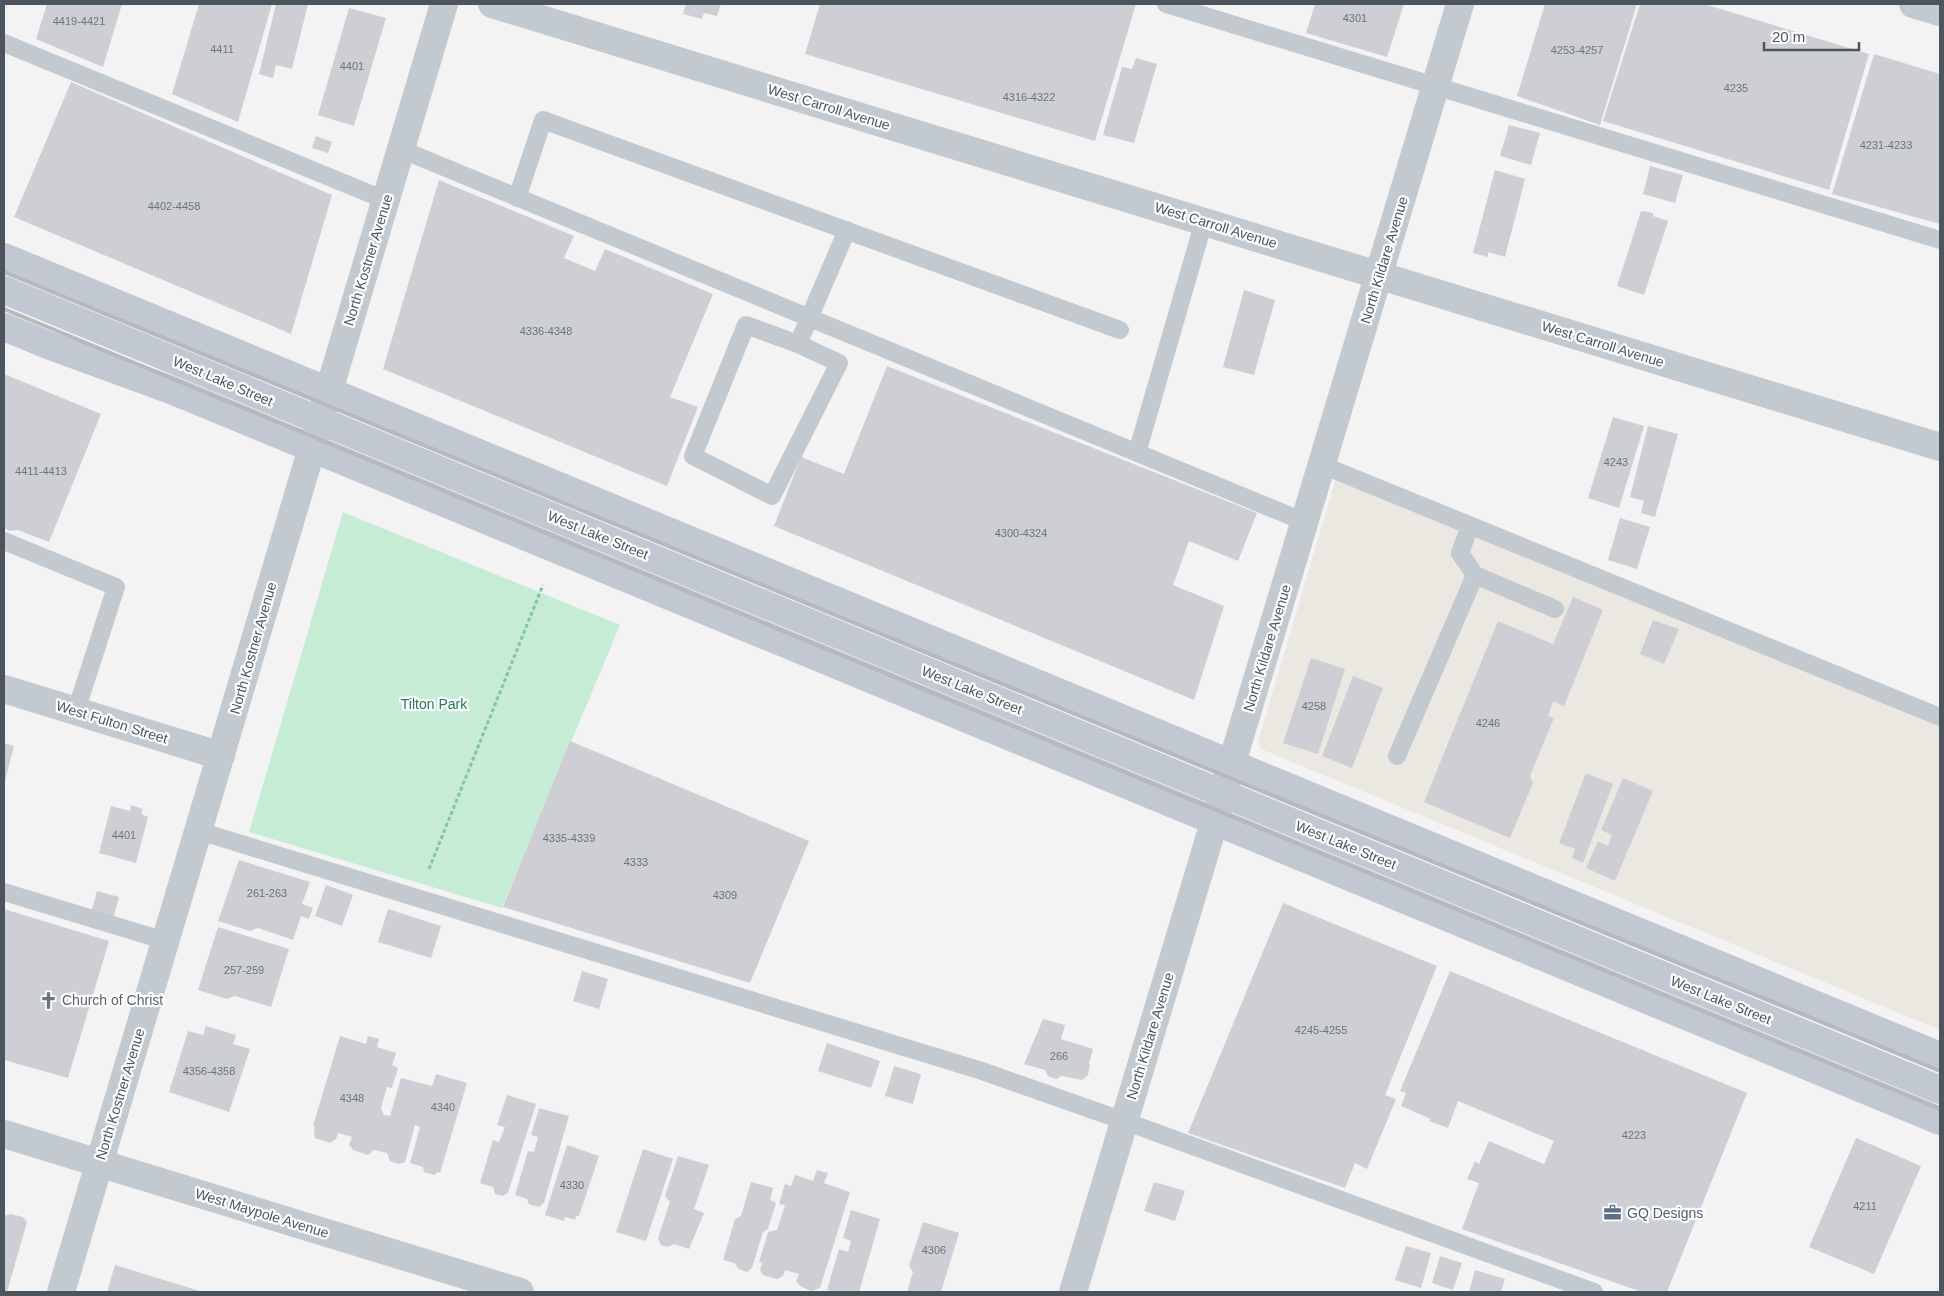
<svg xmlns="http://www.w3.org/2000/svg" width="1944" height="1296" font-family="Helvetica,sans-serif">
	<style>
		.commercial { fill: #eae8e1 }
		.green { fill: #c7ecd6 }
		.building { fill: #cdcfd4 }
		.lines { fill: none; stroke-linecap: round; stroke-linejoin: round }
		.path { stroke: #83c6a6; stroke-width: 3; stroke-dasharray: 4 2.5; stroke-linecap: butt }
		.lane { stroke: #c2c9cf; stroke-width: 18 }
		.street { stroke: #c2c9cf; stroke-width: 28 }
		.secondary { stroke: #c1c8d1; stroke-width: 28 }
		.rail { stroke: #b5b8bc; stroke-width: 4 }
		.labels { text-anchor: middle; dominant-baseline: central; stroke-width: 4.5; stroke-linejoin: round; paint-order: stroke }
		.number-label { font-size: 11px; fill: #6c747c }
		.street-label { font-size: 14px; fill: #4c555e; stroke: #fff }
		.park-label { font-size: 14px; fill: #237950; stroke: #fff }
		.worship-label { font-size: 14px; fill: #5b616d; stroke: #fff; text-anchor: start }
		.service-label { font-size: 14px; fill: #4e5e75; stroke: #fff; text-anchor: start }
	</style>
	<rect width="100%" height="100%" fill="#f4f3f3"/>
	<path class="commercial" d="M 1338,471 L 1940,717 L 1940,1030 L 1261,749 L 1258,742 Z"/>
	<path class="green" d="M 343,512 L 620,625 L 502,908 L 249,832 Z"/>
	<path class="building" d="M 47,4 L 122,4 L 103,67 L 36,39 Z
		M 199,4 L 272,4 L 238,122 L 172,94 Z
		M 276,4 L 308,4 L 292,69 L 276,65 L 273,78 L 259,74 Z
		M 686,4 L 721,4 L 717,16 L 704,13 L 702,19 L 683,14 Z
		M 820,4 L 1136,4 L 1095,141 L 805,54 Z
		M 1315,4 L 1404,4 L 1387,57 L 1306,33 Z
		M 1545,4 L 1637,4 L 1600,125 L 1517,96 Z
		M 1640,4 L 1704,4 L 1869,54 L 1829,190 L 1603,121 Z
		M 349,8 L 386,18 L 354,126 L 318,115 Z
		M 1874,54 L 1940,74 L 1940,224 L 1832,194 Z
		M 1136,58 L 1157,64 L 1134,143 L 1103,135 L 1122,67 L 1132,69 Z
		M 71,82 L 332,195 L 291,334 L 14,217 Z
		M 1509,125 L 1540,133 L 1531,165 L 1500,156 Z
		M 316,136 L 332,142 L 328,153 L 312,148 Z
		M 1650,166 L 1683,175 L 1675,203 L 1643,194 Z
		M 1495,170 L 1525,179 L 1505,257 L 1488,252 L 1488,257 L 1473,253 Z
		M 439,180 L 574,236 L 564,258 L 595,271 L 605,249 L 713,294 L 670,397 L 698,407 L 667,486 L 383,369 Z
		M 1641,211 L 1653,213 L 1653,216 L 1668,221 L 1644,295 L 1617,286 Z
		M 1244,290 L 1275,300 L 1254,375 L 1223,367 Z
		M 887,366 L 1257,513 L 1238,561 L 1189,541 L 1173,585 L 1224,606 L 1194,700 L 774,526 L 801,457 L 844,474 Z
		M 4,374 L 101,414 L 49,542 L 18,530 L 10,531 L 4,528 Z
		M 1613,417 L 1644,426 L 1619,508 L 1588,498 Z
		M 1648,426 L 1678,434 L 1655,517 L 1641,513 L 1644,501 L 1630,497 Z
		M 1620,518 L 1650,527 L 1637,569 L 1608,560 Z
		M 1573,597 L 1603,610 L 1564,706 L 1553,701 L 1548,716 L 1554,718 L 1530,776 L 1533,783 L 1510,838 L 1424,802 L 1498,621 L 1553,644 Z
		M 1653,620 L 1679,629 L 1664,664 L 1640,654 Z
		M 1311,658 L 1345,669 L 1318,754 L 1283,743 Z
		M 1353,676 L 1383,688 L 1352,768 L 1322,756 Z
		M 570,741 L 809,841 L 750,983 L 503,907 Z
		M 4,743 L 14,746 L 4,785 Z
		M 1586,773 L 1613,784 L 1583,863 L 1572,858 L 1575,849 L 1559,843 Z
		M 1623,778 L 1653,791 L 1615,881 L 1586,868 L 1598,841 L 1608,846 L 1612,835 L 1601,830 Z
		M 131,805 L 143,809 L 141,814 L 148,817 L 136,863 L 99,853 L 111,806 L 130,811 Z
		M 239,860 L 310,882 L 302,904 L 313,908 L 309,919 L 301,916 L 293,940 L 258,928 L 250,931 L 218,921 Z
		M 326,885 L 353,895 L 342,926 L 315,916 Z
		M 97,891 L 119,897 L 113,919 L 91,913 Z
		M 1283,903 L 1437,966 L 1385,1095 L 1396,1099 L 1367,1169 L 1355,1163 L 1345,1188 L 1188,1133 Z
		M 4,909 L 109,941 L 68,1078 L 4,1060 Z
		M 388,909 L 441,926 L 431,958 L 378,942 Z
		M 218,927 L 289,949 L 271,1007 L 235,996 L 227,999 L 198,990 Z
		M 582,971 L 608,979 L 599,1009 L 573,1001 Z
		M 1450,971 L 1747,1093 L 1667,1292 L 1642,1292 L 1462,1229 L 1479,1183 L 1467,1179 L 1475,1161 L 1479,1164 L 1489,1141 L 1544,1164 L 1554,1141 L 1458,1101 L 1448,1128 L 1429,1121 L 1431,1119 L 1401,1106 L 1406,1093 L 1400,1091 Z
		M 1043,1019 L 1065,1025 L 1061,1039 L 1093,1049 L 1089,1063 L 1090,1065 L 1088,1075 L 1082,1080 L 1062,1076 L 1056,1079 L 1048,1076 L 1045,1070 L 1024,1064 Z
		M 206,1026 L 236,1035 L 233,1044 L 250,1049 L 229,1112 L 169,1092 L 188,1031 L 203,1035 Z
		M 340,1036 L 366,1044 L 368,1036 L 379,1039 L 377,1047 L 396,1053 L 392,1065 L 398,1068 L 392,1088 L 387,1087 L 381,1108 L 384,1115 L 390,1116 L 401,1078 L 432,1086 L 436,1074 L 467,1083 L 440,1173 L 438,1172 L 434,1175 L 424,1172 L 423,1167 L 410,1163 L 420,1127 L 415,1125 L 405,1162 L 399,1164 L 390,1161 L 387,1153 L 374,1150 L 368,1155 L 353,1150 L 349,1145 L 352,1137 L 338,1133 L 336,1139 L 330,1143 L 315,1138 L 314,1133 L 315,1126 L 313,1126 Z
		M 827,1043 L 880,1061 L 871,1088 L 818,1071 Z
		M 894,1066 L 921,1074 L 913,1104 L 885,1096 Z
		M 507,1095 L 536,1104 L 508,1193 L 503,1196 L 495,1194 L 493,1187 L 480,1183 L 493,1140 L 499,1142 L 505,1127 L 497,1125 Z
		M 539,1108 L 569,1116 L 544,1203 L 539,1207 L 529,1204 L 527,1199 L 515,1195 L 528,1151 L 534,1152 L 538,1137 L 531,1135 Z
		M 1856,1138 L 1921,1166 L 1874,1274 L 1809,1247 Z
		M 567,1145 L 599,1156 L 579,1216 L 576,1216 L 575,1220 L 565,1217 L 564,1221 L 545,1215 Z
		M 643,1149 L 673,1159 L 646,1241 L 616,1232 Z
		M 678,1156 L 709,1165 L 694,1209 L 704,1213 L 689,1249 L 674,1244 L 668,1247 L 661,1245 L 658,1238 L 670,1202 L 665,1196 Z
		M 817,1170 L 828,1173 L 824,1183 L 850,1192 L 820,1288 L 811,1291 L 800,1286 L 796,1281 L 799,1274 L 785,1270 L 783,1276 L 777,1279 L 763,1275 L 760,1270 L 762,1263 L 759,1262 L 768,1232 L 777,1230 L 785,1205 L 779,1204 L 785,1184 L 791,1186 L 795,1175 L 813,1181 Z
		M 751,1182 L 773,1188 L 770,1200 L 776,1203 L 768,1229 L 763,1232 L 752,1268 L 747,1272 L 738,1269 L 735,1263 L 723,1260 L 735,1219 L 741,1216 Z
		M 1154,1182 L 1185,1191 L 1175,1221 L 1144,1211 Z
		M 851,1210 L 880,1219 L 859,1292 L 835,1292 L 827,1290 L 839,1249 L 848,1252 L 851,1241 L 843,1238 Z
		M 11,1214 L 23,1217 L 27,1222 L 7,1292 L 4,1292 L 4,1216 Z
		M 923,1222 L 959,1233 L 941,1292 L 907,1292 L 913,1272 L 909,1266 Z
		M 1406,1246 L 1431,1253 L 1421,1288 L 1395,1280 Z
		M 1440,1256 L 1462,1263 L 1453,1290 L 1432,1283 Z
		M 115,1265 L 203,1292 L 107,1292 Z
		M 1475,1270 L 1505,1279 L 1501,1292 L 1469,1292 Z"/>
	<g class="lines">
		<path class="path" d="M 429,869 L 543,585"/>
		<path class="lane" d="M 1166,4 L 1940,240
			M 4,43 L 385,200
			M 400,149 L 1305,522
			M 517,198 L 543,120 L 1120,330
			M 798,344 L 839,363 L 772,496 L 693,456 L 746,325 L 798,344 L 847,230
			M 1137,453 L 1204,221
			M 1322,465 L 1940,717
			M 1470,526 L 1460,553 L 1475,575
			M 4,541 L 116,587 L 76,711
			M 1397,756 L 1475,575 L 1555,609
			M 199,831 L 982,1071 L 1124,1121 L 1594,1292
			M 4,892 L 166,941"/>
		<path class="street" d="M 492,4 L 1940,447
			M 1913,4 L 1940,12
			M 4,689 L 221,756
			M 4,1134 L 520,1292
			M 61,1292 L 444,4
			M 1073,1292 L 1460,4"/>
		<path class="secondary" d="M 4,257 L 1940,1056
			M 4,290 L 1940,1090
			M 4,327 L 48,345 L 171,390 L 1940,1121"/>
		<path class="rail" d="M 4,272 L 1940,1071
			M 4,309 L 1940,1109"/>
	</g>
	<defs>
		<symbol id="church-bare" viewBox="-9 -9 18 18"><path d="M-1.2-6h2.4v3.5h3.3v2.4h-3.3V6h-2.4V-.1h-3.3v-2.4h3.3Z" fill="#6b7280" stroke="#fff" stroke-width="2.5" paint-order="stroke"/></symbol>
		<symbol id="office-bare" viewBox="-9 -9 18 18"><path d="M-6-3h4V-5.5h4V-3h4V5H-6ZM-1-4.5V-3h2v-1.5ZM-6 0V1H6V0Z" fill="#5c6f8a" stroke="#fff" stroke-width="2.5" paint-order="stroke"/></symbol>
	</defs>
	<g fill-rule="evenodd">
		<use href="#church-bare" x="36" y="988" width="25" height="25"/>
		<use href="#office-bare" x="1600" y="1200" width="25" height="25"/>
	</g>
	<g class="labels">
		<g class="number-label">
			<text x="1355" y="18">4301</text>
			<text x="79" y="21">4419-4421</text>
			<text x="222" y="49">4411</text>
			<text x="1577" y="50">4253-4257</text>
			<text x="352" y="66">4401</text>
			<text x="1736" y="88">4235</text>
			<text x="1029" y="97">4316-4322</text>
			<text x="1886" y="145">4231-4233</text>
			<text x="174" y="206">4402-4458</text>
			<text x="546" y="331">4336-4348</text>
			<text x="1616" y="462">4243</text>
			<text x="41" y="471">4411-4413</text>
			<text x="1021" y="533">4300-4324</text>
			<text x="1314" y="706">4258</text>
			<text x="1488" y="723">4246</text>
			<text x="124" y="835">4401</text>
			<text x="569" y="838">4335-4339</text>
			<text x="636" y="862">4333</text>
			<text x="267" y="893">261-263</text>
			<text x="725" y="895">4309</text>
			<text x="244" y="970">257-259</text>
			<text x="1321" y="1030">4245-4255</text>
			<text x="1059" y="1056">266</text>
			<text x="209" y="1071">4356-4358</text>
			<text x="352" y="1098">4348</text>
			<text x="443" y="1107">4340</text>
			<text x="1634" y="1135">4223</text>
			<text x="572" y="1185">4330</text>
			<text x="1865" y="1206">4211</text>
			<text x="934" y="1250">4306</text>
		</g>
		<g class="street-label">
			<text transform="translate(829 107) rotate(17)">West Carroll Avenue</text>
			<text transform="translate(1216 225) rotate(17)">West Carroll Avenue</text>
			<text transform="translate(368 260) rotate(-73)">North Kostner Avenue</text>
			<text transform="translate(1384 260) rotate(-73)">North Kildare Avenue</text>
			<text transform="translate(1603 344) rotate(17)">West Carroll Avenue</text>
			<text transform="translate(223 381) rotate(23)">West Lake Street</text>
			<text transform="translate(598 535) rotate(22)">West Lake Street</text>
			<text transform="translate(253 648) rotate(-74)">North Kostner Avenue</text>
			<text transform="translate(1267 648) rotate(-73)">North Kildare Avenue</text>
			<text transform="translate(972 690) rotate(22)">West Lake Street</text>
			<text transform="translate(112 722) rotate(17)">West Fulton Street</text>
			<text transform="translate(1346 845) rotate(22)">West Lake Street</text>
			<text transform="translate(1721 1000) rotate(22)">West Lake Street</text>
			<text transform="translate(1150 1036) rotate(-73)">North Kildare Avenue</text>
			<text transform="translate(120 1094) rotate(-73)">North Kostner Avenue</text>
			<text transform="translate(262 1213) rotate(17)">West Maypole Avenue</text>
		</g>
		<g class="park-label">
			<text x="434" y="704">Tilton Park</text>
		</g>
		<g class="worship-label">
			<text x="62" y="1000">Church of Christ</text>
		</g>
		<g class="service-label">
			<text x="1627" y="1213">GQ Designs</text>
		</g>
	</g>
	<rect width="1944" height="1296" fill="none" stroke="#4c555e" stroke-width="10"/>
	<path d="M1764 42v8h95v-8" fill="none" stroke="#4c555e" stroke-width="2.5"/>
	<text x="1772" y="42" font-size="15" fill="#4c555e" stroke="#ffffff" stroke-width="4" paint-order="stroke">20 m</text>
</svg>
